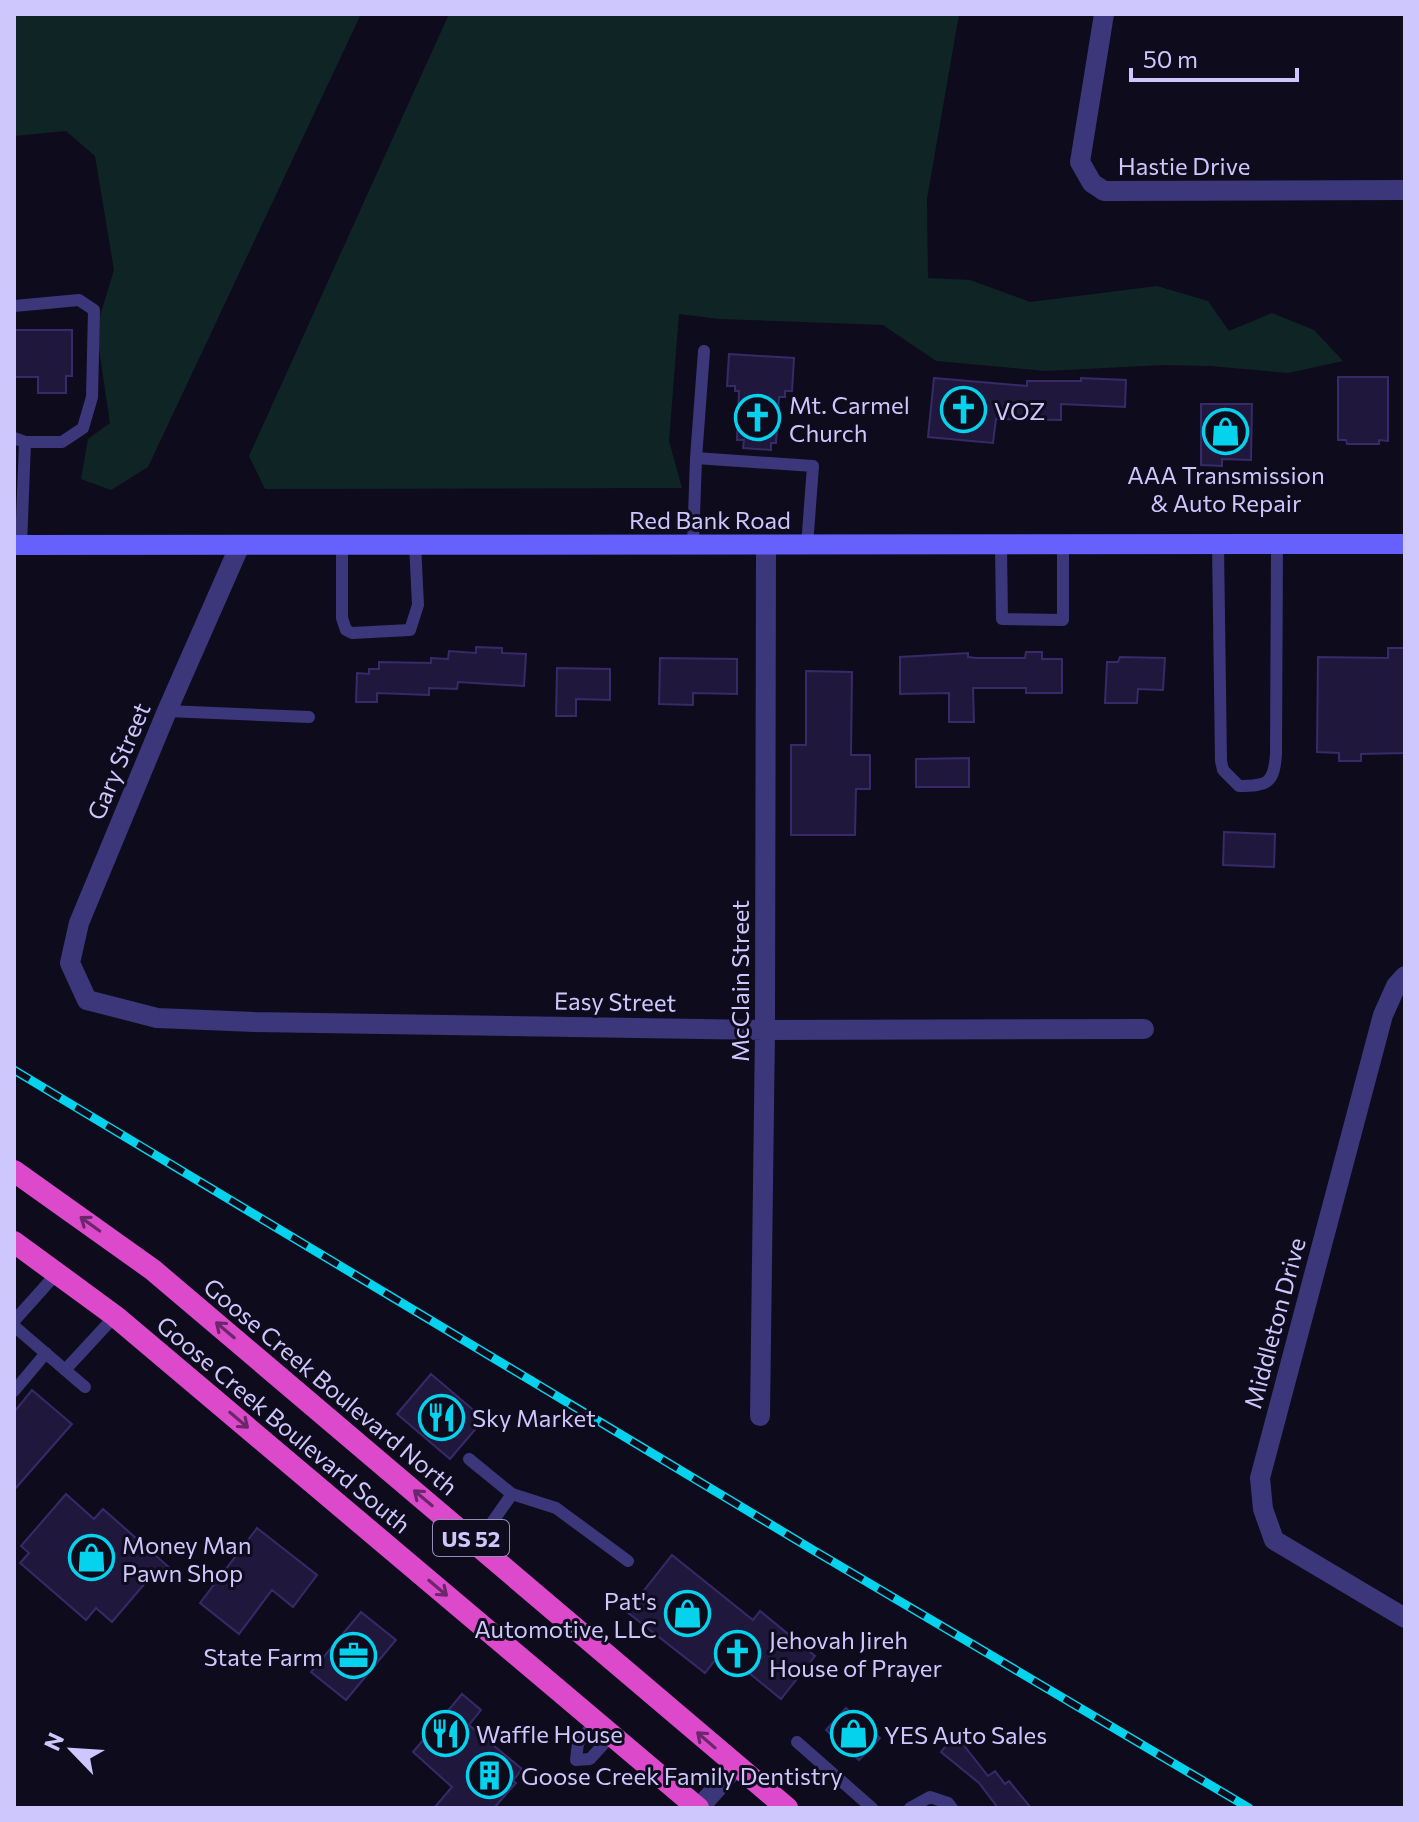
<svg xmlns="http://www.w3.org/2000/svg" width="1419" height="1822" font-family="Commissioner,sans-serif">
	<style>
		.green { fill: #0f2525 }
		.building { fill: #20183c; stroke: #372a68; stroke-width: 2 }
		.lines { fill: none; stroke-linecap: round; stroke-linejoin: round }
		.service { stroke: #3b377a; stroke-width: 12 }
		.minor { stroke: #3b377a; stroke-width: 20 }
		.secondary { stroke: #6660fc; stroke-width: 20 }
		.trunk { stroke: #dc4acb; stroke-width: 22 }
		.rail-casing { stroke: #05d2ec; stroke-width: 9 }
		.rail { stroke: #0e0b1c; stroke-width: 6; stroke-dasharray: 18; stroke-linecap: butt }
		.oneway { stroke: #6b276b }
		.labels { text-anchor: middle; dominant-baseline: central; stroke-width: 6; stroke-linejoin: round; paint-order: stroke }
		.shield { fill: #0e0b1c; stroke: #948fba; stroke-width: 2 }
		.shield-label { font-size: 22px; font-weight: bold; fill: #cec7fe }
		.street-label { font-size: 24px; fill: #cec7fe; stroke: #0e0b1c }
		.poi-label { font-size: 24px; fill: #cec7fe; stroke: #0e0b1c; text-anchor: start }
	</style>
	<rect width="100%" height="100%" fill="#0e0b1c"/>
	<path class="green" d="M 14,14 L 361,14 L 148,467 L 111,490 L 81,479 L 88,439 L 110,423 L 96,329 L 114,270 L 95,156 L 66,131 L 14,136 Z
		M 449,14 L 959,14 L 927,199 L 928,278 L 970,280 L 1030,302 L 1157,286 L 1208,301 L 1229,331 L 1272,313 L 1314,330 L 1343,361 L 1288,373 L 1210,366 L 1164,365 L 1045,371 L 936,361 L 883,325 L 720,319 L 679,314 L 669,441 L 682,488 L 265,489 L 249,456 Z"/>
	<path class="building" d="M 14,330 L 72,330 L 72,376 L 66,376 L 66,393 L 38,393 L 38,377 L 14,377 Z
		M 729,354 L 794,358 L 792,391 L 785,391 L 785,397 L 779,397 L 776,443 L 771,443 L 771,450 L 743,448 L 744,440 L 737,440 L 739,391 L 735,391 L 735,386 L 727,386 Z
		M 1338,377 L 1388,377 L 1388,441 L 1379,440 L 1379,444 L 1347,444 L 1346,440 L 1338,440 Z
		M 934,378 L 1027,386 L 1027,381 L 1081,381 L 1081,378 L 1126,380 L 1125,407 L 1061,404 L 1061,420 L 996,419 L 993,443 L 928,437 Z
		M 1201,404 L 1252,404 L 1251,460 L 1222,459 L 1222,466 L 1201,465 Z
		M 476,647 L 502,648 L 502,653 L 526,654 L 524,686 L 458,682 L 457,689 L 429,688 L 429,695 L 377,693 L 377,702 L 356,702 L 357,673 L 369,674 L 369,669 L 379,669 L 379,662 L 431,663 L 431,658 L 448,659 L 449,651 L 476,653 Z
		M 1388,648 L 1405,648 L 1405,753 L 1361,754 L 1361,761 L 1339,761 L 1339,753 L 1317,752 L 1318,657 L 1388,658 Z
		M 1026,652 L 1042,652 L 1042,659 L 1062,659 L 1062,693 L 1026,693 L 1026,688 L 973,688 L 974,722 L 949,722 L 949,693 L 900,694 L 900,657 L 968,653 L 968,657 L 976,658 L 1025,658 Z
		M 1120,657 L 1165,658 L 1163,690 L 1138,689 L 1137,703 L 1105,703 L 1107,662 L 1118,662 Z
		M 660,658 L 737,659 L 737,694 L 693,693 L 693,705 L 659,704 Z
		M 557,668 L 610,669 L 610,700 L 576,699 L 576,716 L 556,716 Z
		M 806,671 L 852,672 L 851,755 L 870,755 L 870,789 L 856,789 L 855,835 L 791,835 L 791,745 L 806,745 Z
		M 969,758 L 969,787 L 916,787 L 916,759 Z
		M 1224,832 L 1275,834 L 1274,867 L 1223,865 Z
		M 431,1374 L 484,1419 L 450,1459 L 397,1414 Z
		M 32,1390 L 72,1424 L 14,1490 L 14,1412 Z
		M 66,1494 L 94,1519 L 103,1509 L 171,1569 L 160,1582 L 152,1575 L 112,1622 L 96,1608 L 86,1620 L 20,1563 L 29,1553 L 21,1546 Z
		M 257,1528 L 317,1575 L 293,1607 L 272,1590 L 239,1634 L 200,1603 Z
		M 672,1555 L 753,1620 L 760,1611 L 815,1656 L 781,1699 L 722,1651 L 705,1673 L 627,1612 Z
		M 361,1612 L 396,1640 L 346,1700 L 311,1672 Z
		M 462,1694 L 481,1710 L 469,1725 L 522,1769 L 513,1781 L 516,1783 L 494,1808 L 434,1808 L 452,1787 L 413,1752 Z
		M 846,1708 L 880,1738 L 859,1760 L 826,1730 Z
		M 955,1734 L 988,1776 L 995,1771 L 1005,1784 L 1009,1781 L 1031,1808 L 998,1808 L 979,1783 L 941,1752 Z"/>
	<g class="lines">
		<path class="service" d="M 14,306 L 79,300 L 94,310 L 92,397 L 83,428 L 62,442 L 25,442 L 14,438
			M 704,351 L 696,458 L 813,466 L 807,546
			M 342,544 L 342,618 L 346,630 L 352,633 L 410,630 L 418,605 L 415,544
			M 21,545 L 25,442
			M 693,545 L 696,458
			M 1218,545 L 1221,761 L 1223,770 L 1239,786 C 1268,786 1274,783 1276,754 L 1277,545
			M 1001,546 L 1002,619 L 1063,620 L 1063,545
			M 167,711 L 309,717
			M 14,1321 L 57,1273
			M 14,1326 L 85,1387
			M 65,1370 L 115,1316
			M 14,1391 L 46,1353
			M 469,1459 L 512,1494
			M 477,1544 L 512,1494 L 556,1508 L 628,1561
			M 596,1721 L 578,1743 L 576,1760 L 590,1759 L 612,1735
			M 797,1742 L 872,1808
			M 910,1808 L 930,1797 L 948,1803 L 952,1808"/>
		<path class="minor" d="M 1104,14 L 1080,162 L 1092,183 L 1104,191 L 1405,190
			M 240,545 L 167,711 L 79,923 L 70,963 L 87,1000 L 157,1018 L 254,1022 L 765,1030 L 1144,1029
			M 1405,976 L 1396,986 L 1383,1015 L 1260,1478 L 1263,1509 L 1274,1540 L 1405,1618
			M 760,1416 L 765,1030 L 766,546
			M 699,1808 L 736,1766"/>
		<path class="secondary" d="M 14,545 L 1405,544"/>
		<path class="trunk" d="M 14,1171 L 153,1270 L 787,1808
			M 14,1242 L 115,1316 L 698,1808"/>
		<defs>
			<path id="rail" d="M 14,1070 L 813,1550 L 1249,1808"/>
		</defs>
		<use href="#rail" class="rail-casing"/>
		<use href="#rail" class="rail"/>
	</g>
	<defs><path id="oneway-shaft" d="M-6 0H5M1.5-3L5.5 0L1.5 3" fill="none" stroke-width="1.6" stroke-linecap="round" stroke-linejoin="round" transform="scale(2)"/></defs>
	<g class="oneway">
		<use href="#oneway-shaft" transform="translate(90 1224) rotate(-144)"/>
		<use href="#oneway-shaft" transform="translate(225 1330) rotate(-140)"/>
		<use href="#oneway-shaft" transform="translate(239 1420) rotate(40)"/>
		<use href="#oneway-shaft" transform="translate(423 1498) rotate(-140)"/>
		<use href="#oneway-shaft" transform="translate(438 1588) rotate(40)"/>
		<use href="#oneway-shaft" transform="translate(706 1740) rotate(-139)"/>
	</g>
	<defs>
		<symbol id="church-ring" viewBox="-11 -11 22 22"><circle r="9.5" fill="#0e0b1c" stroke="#05d2ec" stroke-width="1.5"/><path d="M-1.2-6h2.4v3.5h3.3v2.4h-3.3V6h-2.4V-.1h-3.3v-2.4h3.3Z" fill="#05d2ec"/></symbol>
		<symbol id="shop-ring" viewBox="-11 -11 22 22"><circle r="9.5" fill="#0e0b1c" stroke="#05d2ec" stroke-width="1.5"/><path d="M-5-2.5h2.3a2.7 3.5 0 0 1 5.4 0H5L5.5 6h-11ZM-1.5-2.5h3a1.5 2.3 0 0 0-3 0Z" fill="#05d2ec"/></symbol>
		<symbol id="restaurant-ring" viewBox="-11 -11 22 22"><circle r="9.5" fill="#0e0b1c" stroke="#05d2ec" stroke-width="1.5"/><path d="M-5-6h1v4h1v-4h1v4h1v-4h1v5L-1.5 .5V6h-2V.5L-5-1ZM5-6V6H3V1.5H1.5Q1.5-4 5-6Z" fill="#05d2ec"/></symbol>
		<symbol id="office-ring" viewBox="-11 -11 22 22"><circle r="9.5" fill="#0e0b1c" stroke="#05d2ec" stroke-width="1.5"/><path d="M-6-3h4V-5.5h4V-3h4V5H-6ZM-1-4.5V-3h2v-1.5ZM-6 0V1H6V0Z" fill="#05d2ec"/></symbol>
		<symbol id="building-ring" viewBox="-11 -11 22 22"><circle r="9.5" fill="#0e0b1c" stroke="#05d2ec" stroke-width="1.5"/><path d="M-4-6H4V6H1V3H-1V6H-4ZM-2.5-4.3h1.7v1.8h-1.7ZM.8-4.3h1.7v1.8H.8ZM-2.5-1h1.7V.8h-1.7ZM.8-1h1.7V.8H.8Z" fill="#05d2ec"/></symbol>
	</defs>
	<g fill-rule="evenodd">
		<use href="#church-ring" x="938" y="384" width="51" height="51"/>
		<use href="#church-ring" x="732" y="392" width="51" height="51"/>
		<use href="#shop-ring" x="1200" y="406" width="51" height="51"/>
		<use href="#restaurant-ring" x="416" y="1392" width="51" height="51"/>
		<use href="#shop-ring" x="66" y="1532" width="51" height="51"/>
		<use href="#shop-ring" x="662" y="1588" width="51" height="51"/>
		<use href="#church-ring" x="712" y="1628" width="51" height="51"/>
		<use href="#office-ring" x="328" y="1630" width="51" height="51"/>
		<use href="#restaurant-ring" x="420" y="1708" width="51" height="51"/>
		<use href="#shop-ring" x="828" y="1708" width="51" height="51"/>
		<use href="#building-ring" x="464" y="1750" width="51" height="51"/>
	</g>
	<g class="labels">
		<rect class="shield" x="433" y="1520" width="76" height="36" rx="6"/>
		<g class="shield-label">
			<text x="471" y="1538">US 52</text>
		</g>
		<g class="street-label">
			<text x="1184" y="165">Hastie Drive</text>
			<text x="710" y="519">Red Bank Road</text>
			<text transform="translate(118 761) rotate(-67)">Gary Street</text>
			<text transform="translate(739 981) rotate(-90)">McClain Street</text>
			<text transform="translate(615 1001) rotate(1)">Easy Street</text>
			<text transform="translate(1274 1323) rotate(-75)">Middleton Drive</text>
			<text transform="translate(331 1386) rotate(40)">Goose Creek Boulevard North</text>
			<text transform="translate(284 1424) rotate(40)">Goose Creek Boulevard South</text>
		</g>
		<g class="poi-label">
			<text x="789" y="404">Mt. Carmel<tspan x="789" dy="28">Church</tspan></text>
			<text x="994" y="410">VOZ</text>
			<text x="1226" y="474" text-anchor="middle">AAA Transmission<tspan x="1226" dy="28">&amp; Auto Repair</tspan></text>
			<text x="472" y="1417">Sky Market</text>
			<text x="122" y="1544">Money Man<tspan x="122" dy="28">Pawn Shop</tspan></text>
			<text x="657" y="1600" text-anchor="end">Pat's<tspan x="657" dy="28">Automotive, LLC</tspan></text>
			<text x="769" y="1639">Jehovah Jireh<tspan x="769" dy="28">House of Prayer</tspan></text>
			<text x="323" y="1656" text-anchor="end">State Farm</text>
			<text x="476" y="1733">Waffle House</text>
			<text x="884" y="1734">YES Auto Sales</text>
			<text x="521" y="1775">Goose Creek Family Dentistry</text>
		</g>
	</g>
	<rect width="1419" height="1822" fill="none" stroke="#cec7fe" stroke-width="32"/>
	<g transform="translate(72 1750) rotate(295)" stroke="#0e0b1c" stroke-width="6" paint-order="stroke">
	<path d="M0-6L14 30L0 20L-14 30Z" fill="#cec7fe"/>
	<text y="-12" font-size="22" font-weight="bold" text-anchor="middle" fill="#cec7fe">N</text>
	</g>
	<path d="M1131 68v12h166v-12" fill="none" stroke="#cec7fe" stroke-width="4"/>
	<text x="1143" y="68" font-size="24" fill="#cec7fe" stroke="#0e0b1c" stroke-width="6" paint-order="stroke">50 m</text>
</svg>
